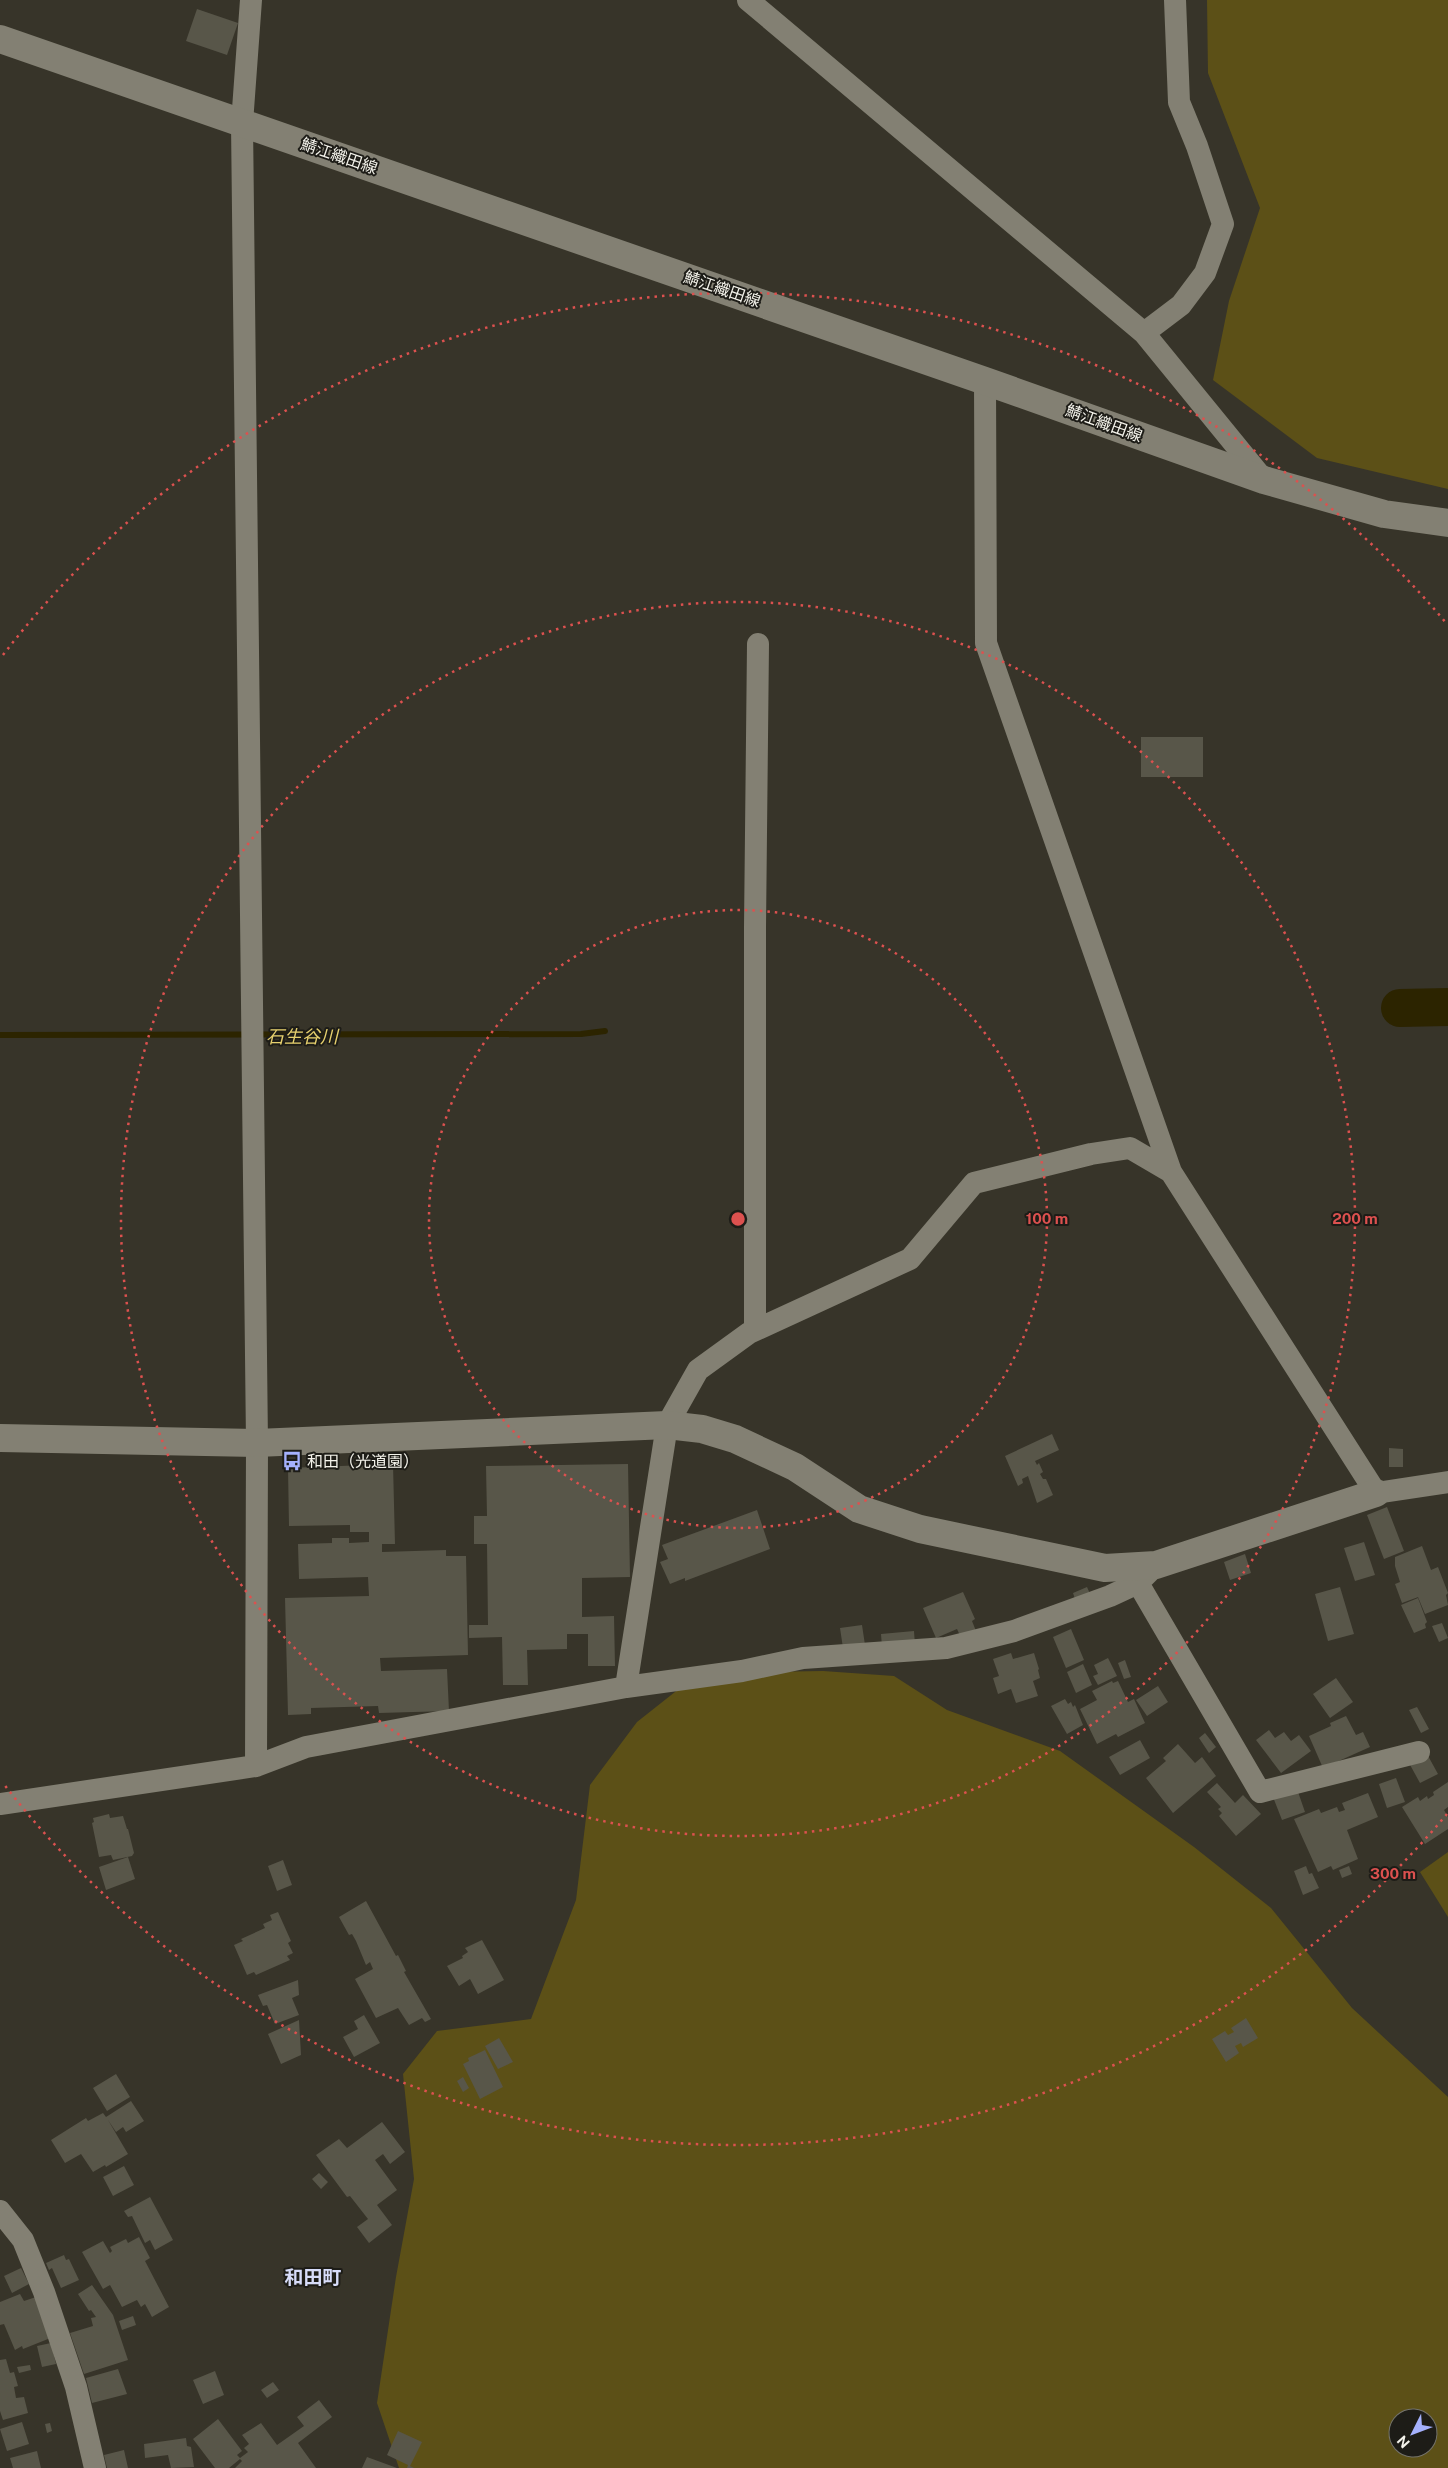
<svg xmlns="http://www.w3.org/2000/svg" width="1448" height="2468" font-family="'Public Sans','Noto Sans JP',sans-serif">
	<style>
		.green { fill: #5c5017; fill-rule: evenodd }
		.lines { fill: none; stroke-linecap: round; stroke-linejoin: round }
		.stream { stroke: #2c2400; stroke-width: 6 }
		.river { stroke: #2c2400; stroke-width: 38 }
		.building { fill: #585649 }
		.street { stroke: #838073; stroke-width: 22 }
		.secondary { stroke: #838073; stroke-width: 28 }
		.ring { fill: none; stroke: #dc514f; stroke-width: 2.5; stroke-dasharray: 2.5 5 }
		.labels { text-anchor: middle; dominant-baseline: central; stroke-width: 4; stroke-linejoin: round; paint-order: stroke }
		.street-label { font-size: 16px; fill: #f4f3eb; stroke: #1d1c17 }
		.poi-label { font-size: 16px; fill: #f4f3eb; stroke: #1d1c17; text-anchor: start }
		.water-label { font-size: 18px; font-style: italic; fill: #e6d06e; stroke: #1d1c17 }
		.quarter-label { font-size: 19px; font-weight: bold; fill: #d7dcf9; stroke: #1d1c17 }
		.centre { fill: #dc514f; stroke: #1d1c17; stroke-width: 2.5 }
		.ring-label { font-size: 15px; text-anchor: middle; font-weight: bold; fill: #dc514f; stroke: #1d1c17; stroke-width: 4; stroke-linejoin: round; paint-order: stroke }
	</style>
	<rect width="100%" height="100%" fill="#373429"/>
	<path class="green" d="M 1207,0 L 1448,0 L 1448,489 L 1317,458 L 1213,380 L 1229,301 L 1260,208 L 1208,73 Z
		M 823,1671 L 894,1676 L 947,1710 L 1060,1751 L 1194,1847 L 1271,1908 L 1352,2008 L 1448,2097 L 1448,2468 L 399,2468 L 377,2403 L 396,2277 L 414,2179 L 403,2074 L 437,2031 L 531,2019 L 576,1900 L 590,1785 L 637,1722 L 699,1673 ZM 1398,2418 L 1428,2418 L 1428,2448 L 1398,2448 Z
		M 1448,1852 L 1448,1917 L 1420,1872 Z"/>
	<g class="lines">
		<path class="stream" d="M 0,1035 L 581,1034 L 605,1031"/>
		<path class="river" d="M 1400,1008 L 1448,1007"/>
	</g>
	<path class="building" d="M 197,9 L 238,23 L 227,55 L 186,41 Z
		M 1141,737 L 1203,737 L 1203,777 L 1141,777 Z
		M 1052,1434 L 1059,1450 L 1035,1461 L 1037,1465 L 1039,1463 L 1043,1472 L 1040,1474 L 1043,1479 L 1046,1479 L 1053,1495 L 1037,1503 L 1028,1476 L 1022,1479 L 1023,1483 L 1018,1486 L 1005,1456 Z
		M 1389,1448 L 1403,1449 L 1403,1467 L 1389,1467 Z
		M 393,1464 L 395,1544 L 382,1544 L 382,1552 L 446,1550 L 446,1556 L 466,1556 L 468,1655 L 380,1658 L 381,1671 L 447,1669 L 449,1711 L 379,1713 L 378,1706 L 311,1708 L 311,1714 L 288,1715 L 285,1598 L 369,1596 L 368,1577 L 299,1579 L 298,1544 L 332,1543 L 332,1538 L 349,1538 L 349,1543 L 369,1542 L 369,1532 L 350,1532 L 350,1525 L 289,1526 L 288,1468 Z
		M 628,1464 L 630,1577 L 582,1578 L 582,1617 L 614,1616 L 615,1666 L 588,1666 L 588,1634 L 567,1634 L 567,1649 L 527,1650 L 528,1685 L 503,1685 L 502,1637 L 469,1638 L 469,1625 L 488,1625 L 487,1544 L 474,1544 L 474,1516 L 487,1516 L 486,1466 Z
		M 1387,1507 L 1404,1551 L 1384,1559 L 1367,1515 Z
		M 757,1510 L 770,1549 L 685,1581 L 685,1578 L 670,1584 L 660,1562 L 668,1559 L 662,1545 Z
		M 1364,1542 L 1375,1575 L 1355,1581 L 1344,1548 Z
		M 1422,1546 L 1431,1570 L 1438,1567 L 1448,1593 L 1446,1595 L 1448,1605 L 1425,1614 L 1418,1597 L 1421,1596 L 1402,1603 L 1395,1584 L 1400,1582 L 1395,1566 L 1395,1557 Z
		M 1245,1554 L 1251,1573 L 1230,1580 L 1224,1562 Z
		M 1087,1587 L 1091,1596 L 1076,1602 L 1073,1593 Z
		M 1340,1587 L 1354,1634 L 1328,1641 L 1315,1594 Z
		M 963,1592 L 975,1619 L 972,1621 L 978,1636 L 963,1642 L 957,1629 L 936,1638 L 923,1608 Z
		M 1418,1598 L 1427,1622 L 1425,1624 L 1426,1628 L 1414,1633 L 1401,1605 Z
		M 1442,1623 L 1448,1638 L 1439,1642 L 1432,1626 Z
		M 862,1625 L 865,1645 L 843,1648 L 840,1628 Z
		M 1071,1629 L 1084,1660 L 1066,1668 L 1053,1637 Z
		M 914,1631 L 915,1645 L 882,1647 L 881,1634 Z
		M 1011,1653 L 1013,1659 L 1034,1653 L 1039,1669 L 1038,1670 L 1040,1678 L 1033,1681 L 1038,1696 L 1016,1703 L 1011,1689 L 998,1694 L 993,1678 L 999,1676 L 993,1659 Z
		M 1108,1658 L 1117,1676 L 1098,1685 L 1093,1676 L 1098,1674 L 1094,1665 Z
		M 1125,1660 L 1131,1677 L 1124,1679 L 1118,1663 Z
		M 1083,1664 L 1092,1685 L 1076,1693 L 1067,1672 Z
		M 1336,1678 L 1353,1702 L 1330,1718 L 1313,1694 Z
		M 1112,1681 L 1113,1683 L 1118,1681 L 1128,1702 L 1134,1699 L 1145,1723 L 1118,1737 L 1116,1734 L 1097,1744 L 1080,1709 L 1097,1700 L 1092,1691 Z
		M 1158,1686 L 1168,1702 L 1147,1716 L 1136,1700 Z
		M 1065,1699 L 1068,1704 L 1071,1702 L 1073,1707 L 1075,1705 L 1083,1725 L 1067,1734 L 1051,1706 Z
		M 1417,1707 L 1429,1729 L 1421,1733 L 1409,1710 Z
		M 1346,1716 L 1356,1735 L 1363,1732 L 1370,1747 L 1323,1768 L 1309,1736 L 1331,1726 L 1330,1723 Z
		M 1269,1730 L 1275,1738 L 1284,1732 L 1291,1741 L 1299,1735 L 1311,1751 L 1281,1773 L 1256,1740 Z
		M 1205,1733 L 1216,1747 L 1209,1753 L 1199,1738 Z
		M 1140,1740 L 1150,1758 L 1120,1775 L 1109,1757 Z
		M 1178,1744 L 1195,1763 L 1202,1757 L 1216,1776 L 1173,1813 L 1146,1778 L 1166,1761 L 1163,1758 Z
		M 1427,1754 L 1438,1774 L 1420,1783 L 1409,1763 Z
		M 1396,1778 L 1405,1802 L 1387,1808 L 1379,1784 Z
		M 1448,1782 L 1448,1807 L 1444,1810 L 1448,1817 L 1448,1829 L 1425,1844 L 1402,1807 L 1418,1797 L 1420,1801 L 1427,1796 L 1428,1799 L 1434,1795 L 1433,1792 Z
		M 1217,1783 L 1235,1803 L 1243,1795 L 1261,1814 L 1236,1836 L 1219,1816 L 1222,1813 L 1218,1809 L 1221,1807 L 1207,1792 Z
		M 1297,1789 L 1305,1812 L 1282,1820 L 1273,1797 Z
		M 1368,1793 L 1378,1817 L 1347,1830 L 1358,1859 L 1333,1870 L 1331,1866 L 1318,1872 L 1294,1819 L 1319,1809 L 1321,1813 L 1337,1807 L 1339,1812 L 1345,1810 L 1342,1803 Z
		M 109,1814 L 110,1818 L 123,1816 L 127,1829 L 128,1829 L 134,1853 L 132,1856 L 113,1860 L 111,1855 L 99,1857 L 92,1823 L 94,1822 L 93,1818 Z
		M 128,1857 L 135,1879 L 106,1890 L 99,1867 Z
		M 283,1860 L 292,1885 L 277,1891 L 268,1866 Z
		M 1306,1866 L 1309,1874 L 1312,1873 L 1319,1888 L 1303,1895 L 1294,1871 Z
		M 1349,1866 L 1352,1874 L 1342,1878 L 1339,1870 Z
		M 366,1901 L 396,1956 L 398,1955 L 406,1971 L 404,1972 L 431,2019 L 425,2022 L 422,2018 L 409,2025 L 398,2008 L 376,2018 L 355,1979 L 373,1969 L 370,1962 L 366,1965 L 356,1941 L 352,1934 L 349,1935 L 339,1917 Z
		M 278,1912 L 291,1941 L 288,1943 L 293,1953 L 287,1956 L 290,1960 L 256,1975 L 254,1972 L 247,1975 L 234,1945 L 243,1941 L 241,1939 L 265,1928 L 263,1924 L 272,1920 L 270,1915 Z
		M 482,1940 L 504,1980 L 478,1994 L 470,1979 L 459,1986 L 447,1966 L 463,1958 L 462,1956 L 468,1952 L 465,1948 Z
		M 298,1980 L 299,1995 L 292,1998 L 299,2015 L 275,2024 L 267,2005 L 263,2006 L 258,1995 Z
		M 364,2015 L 380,2043 L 354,2057 L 343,2037 L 358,2029 L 354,2021 Z
		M 1246,2018 L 1258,2038 L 1243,2047 L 1241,2043 L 1235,2046 L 1239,2053 L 1226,2062 L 1212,2039 L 1225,2031 L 1228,2035 L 1234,2032 L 1231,2028 Z
		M 299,2020 L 301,2055 L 281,2064 L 268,2034 Z
		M 499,2038 L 513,2062 L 498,2069 L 485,2046 Z
		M 485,2050 L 503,2087 L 480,2099 L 463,2064 L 469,2061 L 468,2058 Z
		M 116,2074 L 130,2097 L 107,2111 L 93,2088 Z
		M 463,2077 L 469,2088 L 463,2092 L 457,2081 Z
		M 131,2101 L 144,2121 L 126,2132 L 123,2127 L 116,2132 L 108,2120 L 128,2154 L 106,2167 L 105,2165 L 93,2172 L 81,2154 L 65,2163 L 51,2140 L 86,2118 L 88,2121 L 103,2113 L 106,2117 Z
		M 382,2122 L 405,2152 L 390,2164 L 383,2154 L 375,2160 L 397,2190 L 377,2205 L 392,2225 L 369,2243 L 357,2227 L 368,2219 L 350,2196 L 347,2197 L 316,2155 L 339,2139 L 347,2148 Z
		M 124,2166 L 134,2185 L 113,2196 L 103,2177 Z
		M 319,2173 L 328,2182 L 321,2189 L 312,2179 Z
		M 150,2197 L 173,2240 L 155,2250 L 150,2240 L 145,2243 L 132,2216 L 128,2217 L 124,2211 Z
		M 139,2237 L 150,2258 L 145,2261 L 169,2307 L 152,2317 L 145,2304 L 141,2307 L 137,2300 L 122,2307 L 110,2285 L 103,2289 L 82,2252 L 103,2241 L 110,2253 L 112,2251 L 110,2247 L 126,2239 L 128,2243 Z
		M 64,2255 L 66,2260 L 69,2259 L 79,2280 L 61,2288 L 52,2268 L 49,2270 L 46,2263 Z
		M 21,2268 L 29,2284 L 12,2293 L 4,2276 Z
		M 92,2285 L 113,2315 L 128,2360 L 84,2374 L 70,2333 L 93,2326 L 91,2318 L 96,2317 L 91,2310 L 89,2311 L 78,2294 Z
		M 20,2294 L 24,2301 L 36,2297 L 53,2337 L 23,2349 L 22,2346 L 15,2350 L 4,2324 L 0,2325 L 0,2302 Z
		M 133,2316 L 136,2325 L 122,2330 L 119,2321 Z
		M 51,2343 L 56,2364 L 42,2367 L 37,2346 Z
		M 6,2359 L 10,2373 L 14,2372 L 18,2386 L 14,2387 L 16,2398 L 24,2397 L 28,2413 L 3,2420 L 0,2411 L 0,2360 Z
		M 30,2365 L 31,2370 L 19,2373 L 17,2367 Z
		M 118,2369 L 127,2394 L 92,2403 L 86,2378 Z
		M 215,2371 L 224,2395 L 203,2404 L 193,2380 Z
		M 273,2382 L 279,2390 L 267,2398 L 261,2390 Z
		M 319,2400 L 332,2417 L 298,2443 L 316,2468 L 235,2468 L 242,2461 L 240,2459 L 229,2468 L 215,2468 L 193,2439 L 218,2419 L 242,2451 L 237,2455 L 240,2458 L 248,2452 L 244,2448 L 249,2444 L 242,2435 L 261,2423 L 277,2445 L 304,2426 L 297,2417 Z
		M 22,2422 L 29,2444 L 7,2451 L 0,2429 Z
		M 50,2423 L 52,2431 L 47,2433 L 45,2424 Z
		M 398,2431 L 422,2442 L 410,2466 L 414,2468 L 407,2468 L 408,2465 L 387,2455 Z
		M 186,2438 L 187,2446 L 191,2447 L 194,2467 L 171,2468 L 168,2455 L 145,2458 L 144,2444 Z
		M 124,2450 L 128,2468 L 107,2468 L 104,2455 Z
		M 37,2451 L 41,2468 L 13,2468 L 10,2458 Z
		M 367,2457 L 397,2468 L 362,2468 Z"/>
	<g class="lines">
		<path class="street" d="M 251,0 L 242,123 L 257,1443 L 256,1766
			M 748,0 L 1144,333 L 1264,480
			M 1144,333 L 1181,305 L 1205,273 L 1223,224 L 1197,146 L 1179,102 L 1175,0
			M 985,381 L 986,643 L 1171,1172 L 1376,1493 L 1448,1482
			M 755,1329 L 755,927 L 758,644
			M 1138,1583 L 1260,1792 L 1419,1752
			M 626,1687 L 667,1425 L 698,1370 L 749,1333 L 910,1259 L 974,1183 L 1091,1154 L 1130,1148 L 1171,1172
			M 0,1804 L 256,1766 L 306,1747 L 626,1687 L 742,1671 L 803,1658 L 946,1648 L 1014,1631 L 1110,1596 L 1138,1583 L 1156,1565
			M 0,2211 L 23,2240 L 44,2292 L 76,2387 L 95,2468"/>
		<path class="secondary" d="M 0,39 L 985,381 L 1264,480 L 1384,514 L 1448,523
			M 0,1438 L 257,1443 L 667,1425 L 702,1429 L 735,1439 L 795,1467 L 859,1509 L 920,1529 L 1105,1568 L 1156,1565 L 1376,1493"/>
	</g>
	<g class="ring">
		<circle cx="738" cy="1219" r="309"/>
		<circle cx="738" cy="1219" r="617"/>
		<path d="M1447 1814A926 926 0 0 1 3 1783M3 655A926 926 0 0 1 1447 624"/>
	</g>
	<defs>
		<symbol id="bus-bare" viewBox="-9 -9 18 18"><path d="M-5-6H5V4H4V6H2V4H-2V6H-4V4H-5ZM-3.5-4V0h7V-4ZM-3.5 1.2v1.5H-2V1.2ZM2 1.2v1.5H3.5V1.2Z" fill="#a5b1fc" stroke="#1d1c17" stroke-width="2.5" paint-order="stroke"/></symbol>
	</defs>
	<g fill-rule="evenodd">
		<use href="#bus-bare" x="278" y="1447" width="28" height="28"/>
	</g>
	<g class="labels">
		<g class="street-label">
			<text transform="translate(339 156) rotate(19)">鯖江織田線</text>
			<text transform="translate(722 289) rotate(19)">鯖江織田線</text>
			<text transform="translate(1104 423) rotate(20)">鯖江織田線</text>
		</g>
		<g class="poi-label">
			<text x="307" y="1461">和田（光道園）</text>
		</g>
		<g class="water-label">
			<text x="302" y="1036">石生谷川</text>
		</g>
		<g class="quarter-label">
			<text x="313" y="2277">和田町</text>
		</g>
	</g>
	<circle cx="738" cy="1219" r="8" class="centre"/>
	<g class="ring-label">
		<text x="1047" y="1224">100 m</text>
		<text x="1355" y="1224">200 m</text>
		<text x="1393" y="1879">300 m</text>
	</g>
	<g transform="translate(1413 2433) rotate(228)"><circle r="24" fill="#1d1c17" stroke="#73726c"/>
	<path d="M0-4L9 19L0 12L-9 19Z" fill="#a5b1fc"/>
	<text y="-8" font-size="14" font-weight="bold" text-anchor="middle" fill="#f4f3eb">N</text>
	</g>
</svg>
